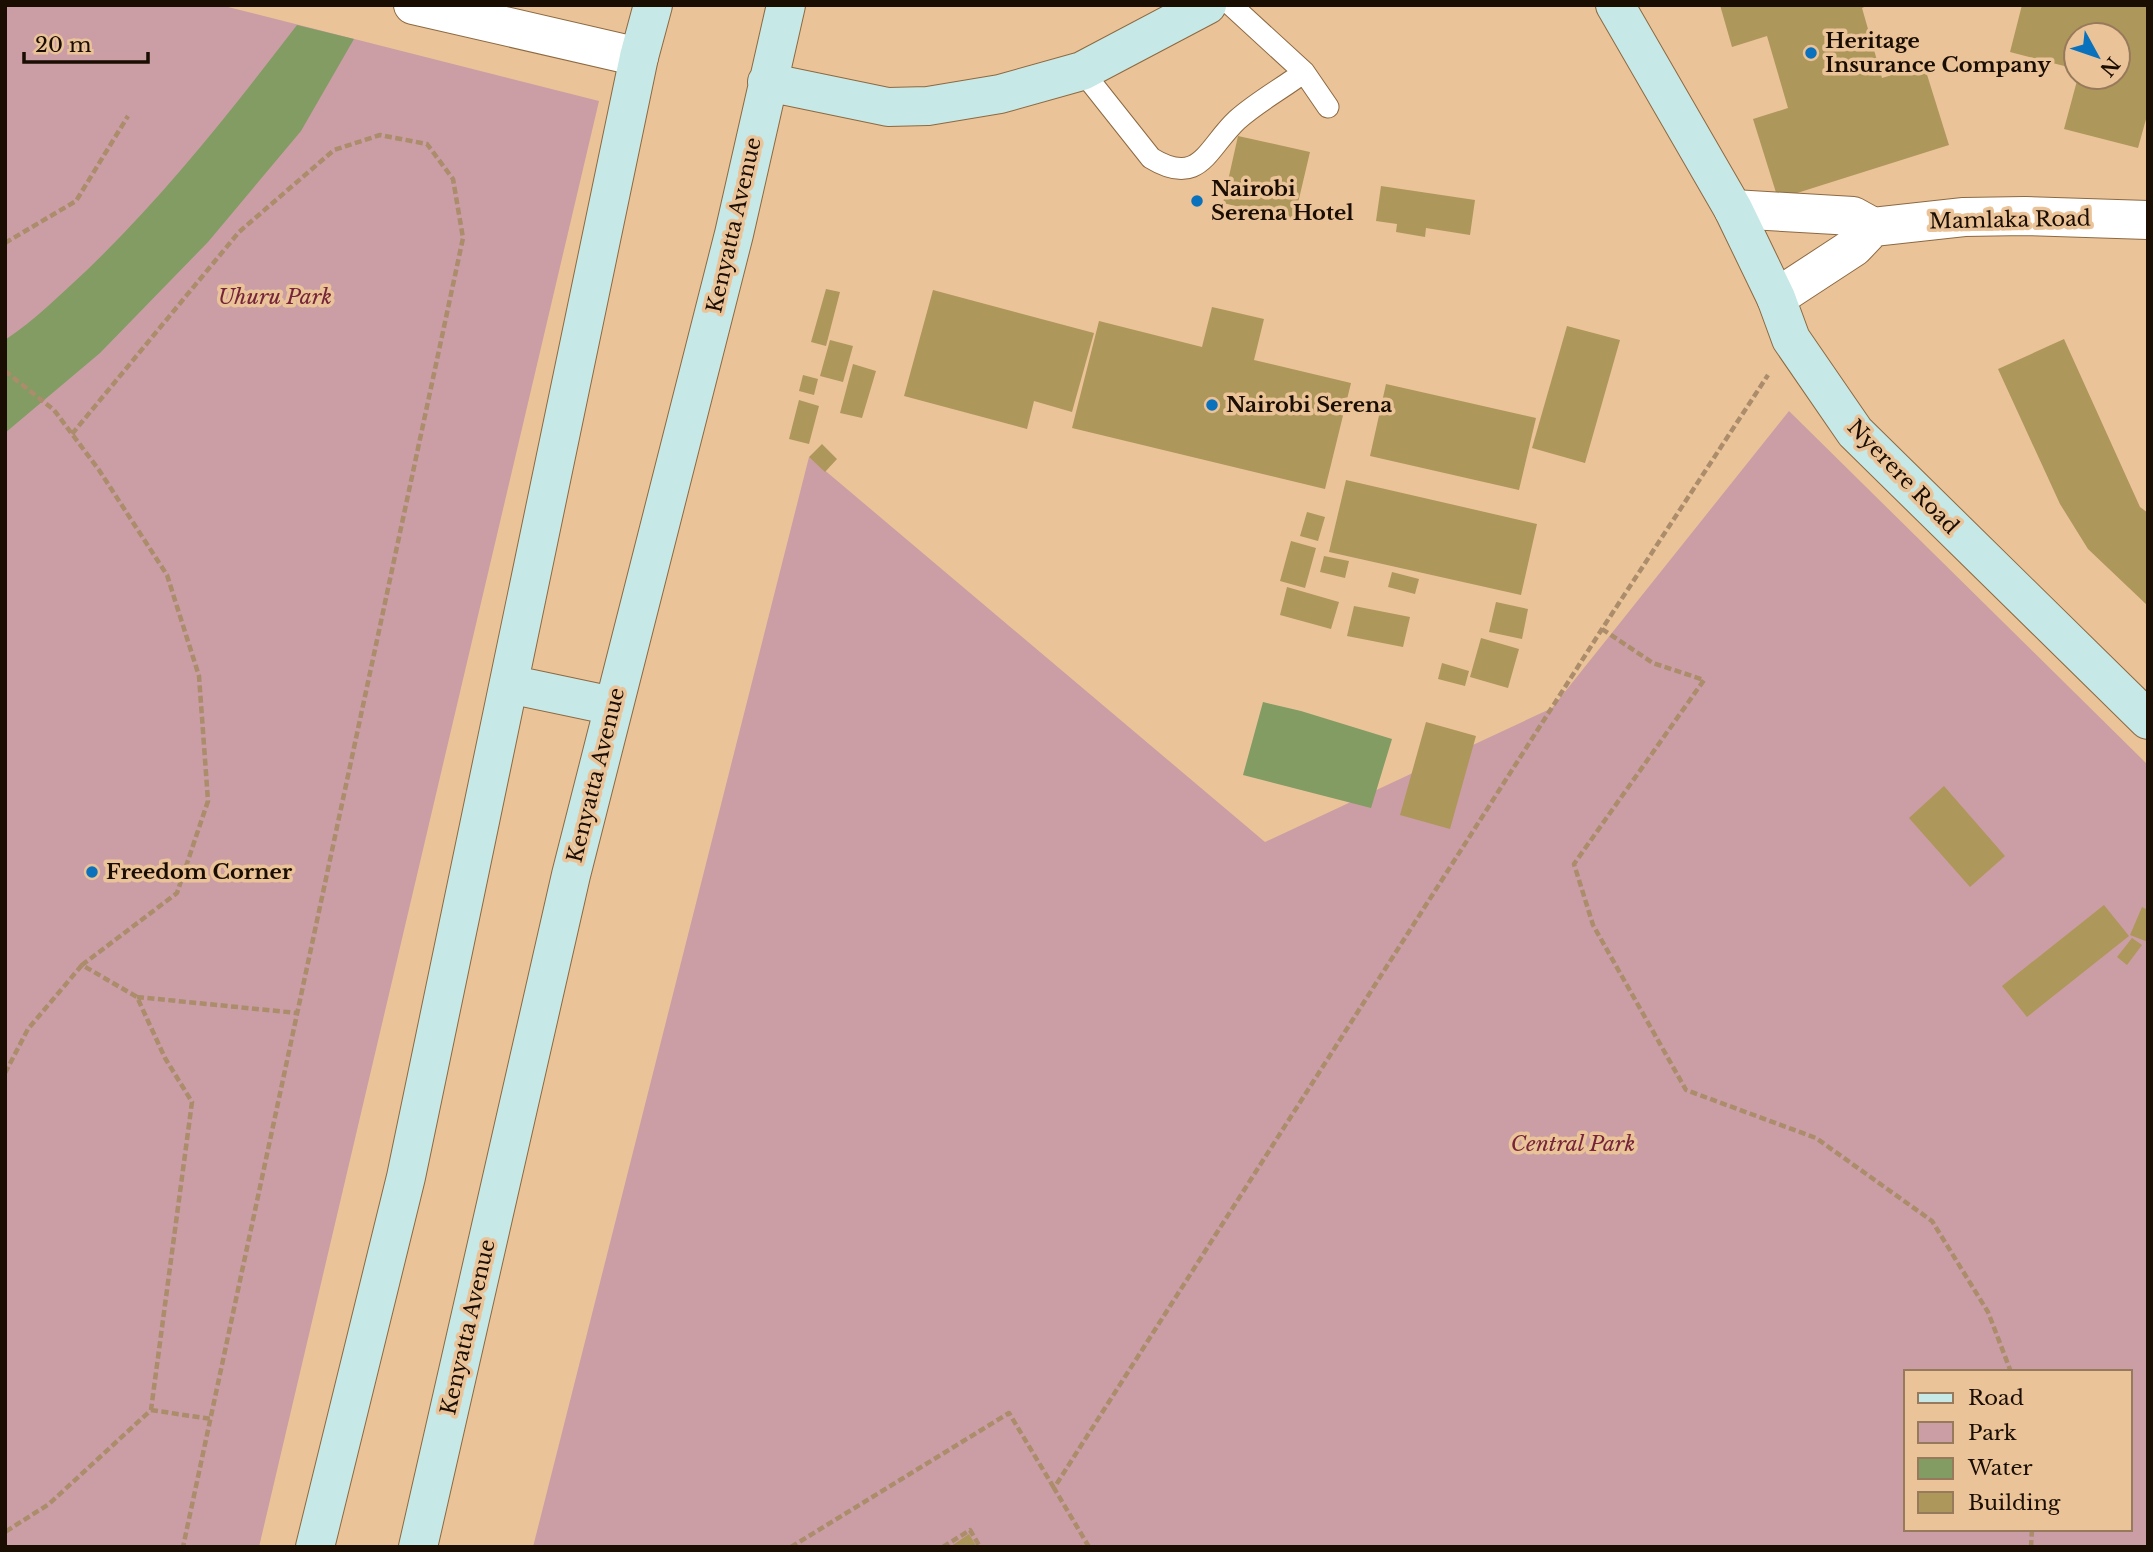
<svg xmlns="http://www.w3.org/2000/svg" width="2153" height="1552" font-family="'Libre Baskerville',serif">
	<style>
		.green { fill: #ca9ea4; fill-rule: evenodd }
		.water { fill: #829c64 }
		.building { fill: #ae975a }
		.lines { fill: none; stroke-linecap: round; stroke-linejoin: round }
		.lane-casing { stroke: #8c6941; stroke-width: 23 }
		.street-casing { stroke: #8c6941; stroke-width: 40 }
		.secondary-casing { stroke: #8c6941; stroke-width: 40 }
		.path { stroke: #ab8c6b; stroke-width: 4.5; stroke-dasharray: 7 3.5; stroke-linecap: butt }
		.lane { stroke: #fff; stroke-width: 21 }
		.street { stroke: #fff; stroke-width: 38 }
		.secondary { stroke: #c6e8e6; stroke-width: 38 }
		.poi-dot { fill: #0a71bc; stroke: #ebc399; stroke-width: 2.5 }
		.labels { text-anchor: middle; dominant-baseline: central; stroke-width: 7; stroke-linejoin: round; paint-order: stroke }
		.poi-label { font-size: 21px; font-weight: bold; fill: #1a0d01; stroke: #ebc399; text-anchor: start }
		.street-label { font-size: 21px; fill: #1a0d01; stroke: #ebc399 }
		.park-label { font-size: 21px; font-style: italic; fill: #752439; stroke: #ebc399 }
	</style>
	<rect width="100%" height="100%" fill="#ebc399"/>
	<path class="green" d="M 5,5 L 220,5 L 599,101 L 259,1547 L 5,1547 Z
		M 1789,411 L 2148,765 L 2148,1547 L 533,1547 L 809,457 L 1265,842 L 1552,708 ZM 1906,1372 L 2130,1372 L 2130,1529 L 1906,1529 Z"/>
	<path class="water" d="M 297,25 L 354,39 L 301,131 L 208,242 L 100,353 L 5,433 L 5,340 C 35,320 60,295 86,271 C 164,196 231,111 297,25 Z
		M 1263,702 L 1301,711 L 1392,739 L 1371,808 L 1243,775 Z"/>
	<path class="building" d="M 1720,5 L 1869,5 L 1862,8 L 1882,78 L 1924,65 L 1949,145 L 1778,199 L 1753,119 L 1788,108 L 1767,36 L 1732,47 Z
		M 2022,5 L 2148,5 L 2148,112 L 2138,148 L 2064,129 L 2078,77 L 2118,77 L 2118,35 L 2076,35 L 2076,69 L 2010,52 Z
		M 1238,136 L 1310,152 L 1294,220 L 1223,203 Z
		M 1381,186 L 1475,200 L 1470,235 L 1426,228 L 1425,237 L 1396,232 L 1397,224 L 1376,221 Z
		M 826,289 L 840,292 L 826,346 L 811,342 Z
		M 933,290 L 1094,333 L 1072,412 L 1034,401 L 1027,429 L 904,396 Z
		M 1212,307 L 1264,319 L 1254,360 L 1351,383 L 1325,489 L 1072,428 L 1099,321 L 1202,347 Z
		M 1567,326 L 1620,340 L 1585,463 L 1532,448 Z
		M 2064,339 L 2140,507 L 2148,513 L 2148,606 L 2088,549 L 2060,504 L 1998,369 Z
		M 830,340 L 853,346 L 843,382 L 820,376 Z
		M 853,364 L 876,371 L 862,418 L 840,413 Z
		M 803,375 L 818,379 L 814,395 L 799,391 Z
		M 1386,384 L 1536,418 L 1519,490 L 1370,456 Z
		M 799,400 L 819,406 L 809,444 L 789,439 Z
		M 822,444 L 837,459 L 825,472 L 809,457 Z
		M 1346,480 L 1537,524 L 1521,595 L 1329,552 Z
		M 1307,512 L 1325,517 L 1318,541 L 1300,536 Z
		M 1291,541 L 1316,548 L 1305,588 L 1280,581 Z
		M 1324,556 L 1349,561 L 1345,578 L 1320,572 Z
		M 1392,572 L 1419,579 L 1415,594 L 1388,587 Z
		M 1287,587 L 1339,602 L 1331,629 L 1280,615 Z
		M 1496,602 L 1528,609 L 1522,639 L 1489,632 Z
		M 1354,606 L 1410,617 L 1403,647 L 1347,636 Z
		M 1481,638 L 1519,649 L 1508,688 L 1470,677 Z
		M 1442,663 L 1469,671 L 1465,686 L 1438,679 Z
		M 1426,722 L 1476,736 L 1450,829 L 1400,815 Z
		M 1944,786 L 2005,856 L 1970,887 L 1909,818 Z
		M 2104,905 L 2129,936 L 2027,1017 L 2002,986 Z
		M 2142,907 L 2148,910 L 2148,942 L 2130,935 Z
		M 2132,938 L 2142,945 L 2127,965 L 2117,957 Z
		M 969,1534 L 977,1547 L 950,1547 Z"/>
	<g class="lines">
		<defs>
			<path id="lane" d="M 1231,5 L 1304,72 L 1328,107
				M 1082,71 L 1151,158 C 1200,188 1207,148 1237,120 C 1257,102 1283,88 1304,72"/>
			<path id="street" d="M 413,5 L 639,57
				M 1733,209 L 1853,216 L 1873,227 L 1964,217 L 2025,216 L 2148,220
				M 1776,298 L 1854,247 L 1873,227"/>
			<path id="secondary" d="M 1615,5 L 1733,209 L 1776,298 L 1791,339 L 1855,432 L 2148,720
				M 767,82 L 888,107 L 928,106 L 1000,94 L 1082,71 L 1207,5
				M 509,684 L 613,706
				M 315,1547 L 406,1177 L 639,57 L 653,5
				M 418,1547 L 571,875 L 734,234 L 786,5"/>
		</defs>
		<use href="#lane" class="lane-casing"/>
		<use href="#street" class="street-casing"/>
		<use href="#secondary" class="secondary-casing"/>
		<path class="path" d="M 5,243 L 76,201 L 128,116
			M 5,371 L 54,410 L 99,470 L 167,575 L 199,676 L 208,801 L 177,893 L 82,965 L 137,997 L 165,1058 L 192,1102 L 151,1410 L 49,1504 L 5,1532
			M 72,434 L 239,232 L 334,150 L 380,135 L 427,144 L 453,179 L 463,238 L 183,1547
			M 1602,629 L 1653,663 L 1704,680 L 1574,864 L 1593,925 L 1686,1090 L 1816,1138 L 1932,1221 L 1988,1312 L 2011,1372
			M 137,997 L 297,1013
			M 5,1073 L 28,1029 L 82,965
			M 151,1410 L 211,1419
			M 791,1547 L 1009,1413 L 1054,1488
			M 943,1547 L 970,1530 L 980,1547
			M 1089,1547 L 1054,1488 L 1602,629 L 1768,375
			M 2031,1547 L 2032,1529"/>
		<use href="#lane" class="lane"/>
		<use href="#street" class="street"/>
		<use href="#secondary" class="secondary"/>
	</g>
	<g class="poi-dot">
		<circle cx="1811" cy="53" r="7"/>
		<circle cx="1197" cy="201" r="7"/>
		<circle cx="1212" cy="405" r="7"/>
		<circle cx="92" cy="872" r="7"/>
	</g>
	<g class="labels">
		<g class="poi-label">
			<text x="1825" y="41">Heritage<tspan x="1825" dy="24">Insurance Company</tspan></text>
			<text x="1211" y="189">Nairobi<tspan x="1211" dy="24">Serena Hotel</tspan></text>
			<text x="1226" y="405">Nairobi Serena</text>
			<text x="106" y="872">Freedom Corner</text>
		</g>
		<g class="street-label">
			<text transform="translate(2010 220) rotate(-1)">Mamlaka Road</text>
			<text transform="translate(734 225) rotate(-77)">Kenyatta Avenue</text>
			<text transform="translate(1903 477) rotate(46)">Nyerere Road</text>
			<text transform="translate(596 775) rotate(-76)">Kenyatta Avenue</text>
			<text transform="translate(468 1327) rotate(-77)">Kenyatta Avenue</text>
		</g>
		<g class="park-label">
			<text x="275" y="297">Uhuru Park</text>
			<text x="1573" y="1144">Central Park</text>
		</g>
	</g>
	<rect width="2153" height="1552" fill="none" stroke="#1a0d01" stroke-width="14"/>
	<rect x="1904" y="1370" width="228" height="161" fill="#ebc399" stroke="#977a5c" stroke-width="2"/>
	<rect x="1918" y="1393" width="35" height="10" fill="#c6e8e6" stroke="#977a5c" stroke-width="2"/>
	<text x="1968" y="1405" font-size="21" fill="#1a0d01">Road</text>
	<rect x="1918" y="1422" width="35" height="21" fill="#ca9ea4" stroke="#977a5c" stroke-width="2"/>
	<text x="1968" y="1440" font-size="21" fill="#1a0d01">Park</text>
	<rect x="1918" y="1458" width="35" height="21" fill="#829c64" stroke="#977a5c" stroke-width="2"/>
	<text x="1968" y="1475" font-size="21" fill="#1a0d01">Water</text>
	<rect x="1918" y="1492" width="35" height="21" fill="#ae975a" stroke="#977a5c" stroke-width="2"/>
	<text x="1968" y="1510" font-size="21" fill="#1a0d01">Building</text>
	<g transform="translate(2097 56) rotate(130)"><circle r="33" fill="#ebc399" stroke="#977a5c" stroke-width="2"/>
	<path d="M0-5L12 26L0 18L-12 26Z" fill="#0a71bc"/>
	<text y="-10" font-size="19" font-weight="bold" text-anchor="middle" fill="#1a0d01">N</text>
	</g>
	<path d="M24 52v10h124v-10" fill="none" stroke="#1a0d01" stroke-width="3.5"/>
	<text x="35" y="52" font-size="21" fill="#1a0d01" stroke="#ebc399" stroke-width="5" paint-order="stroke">20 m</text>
</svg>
